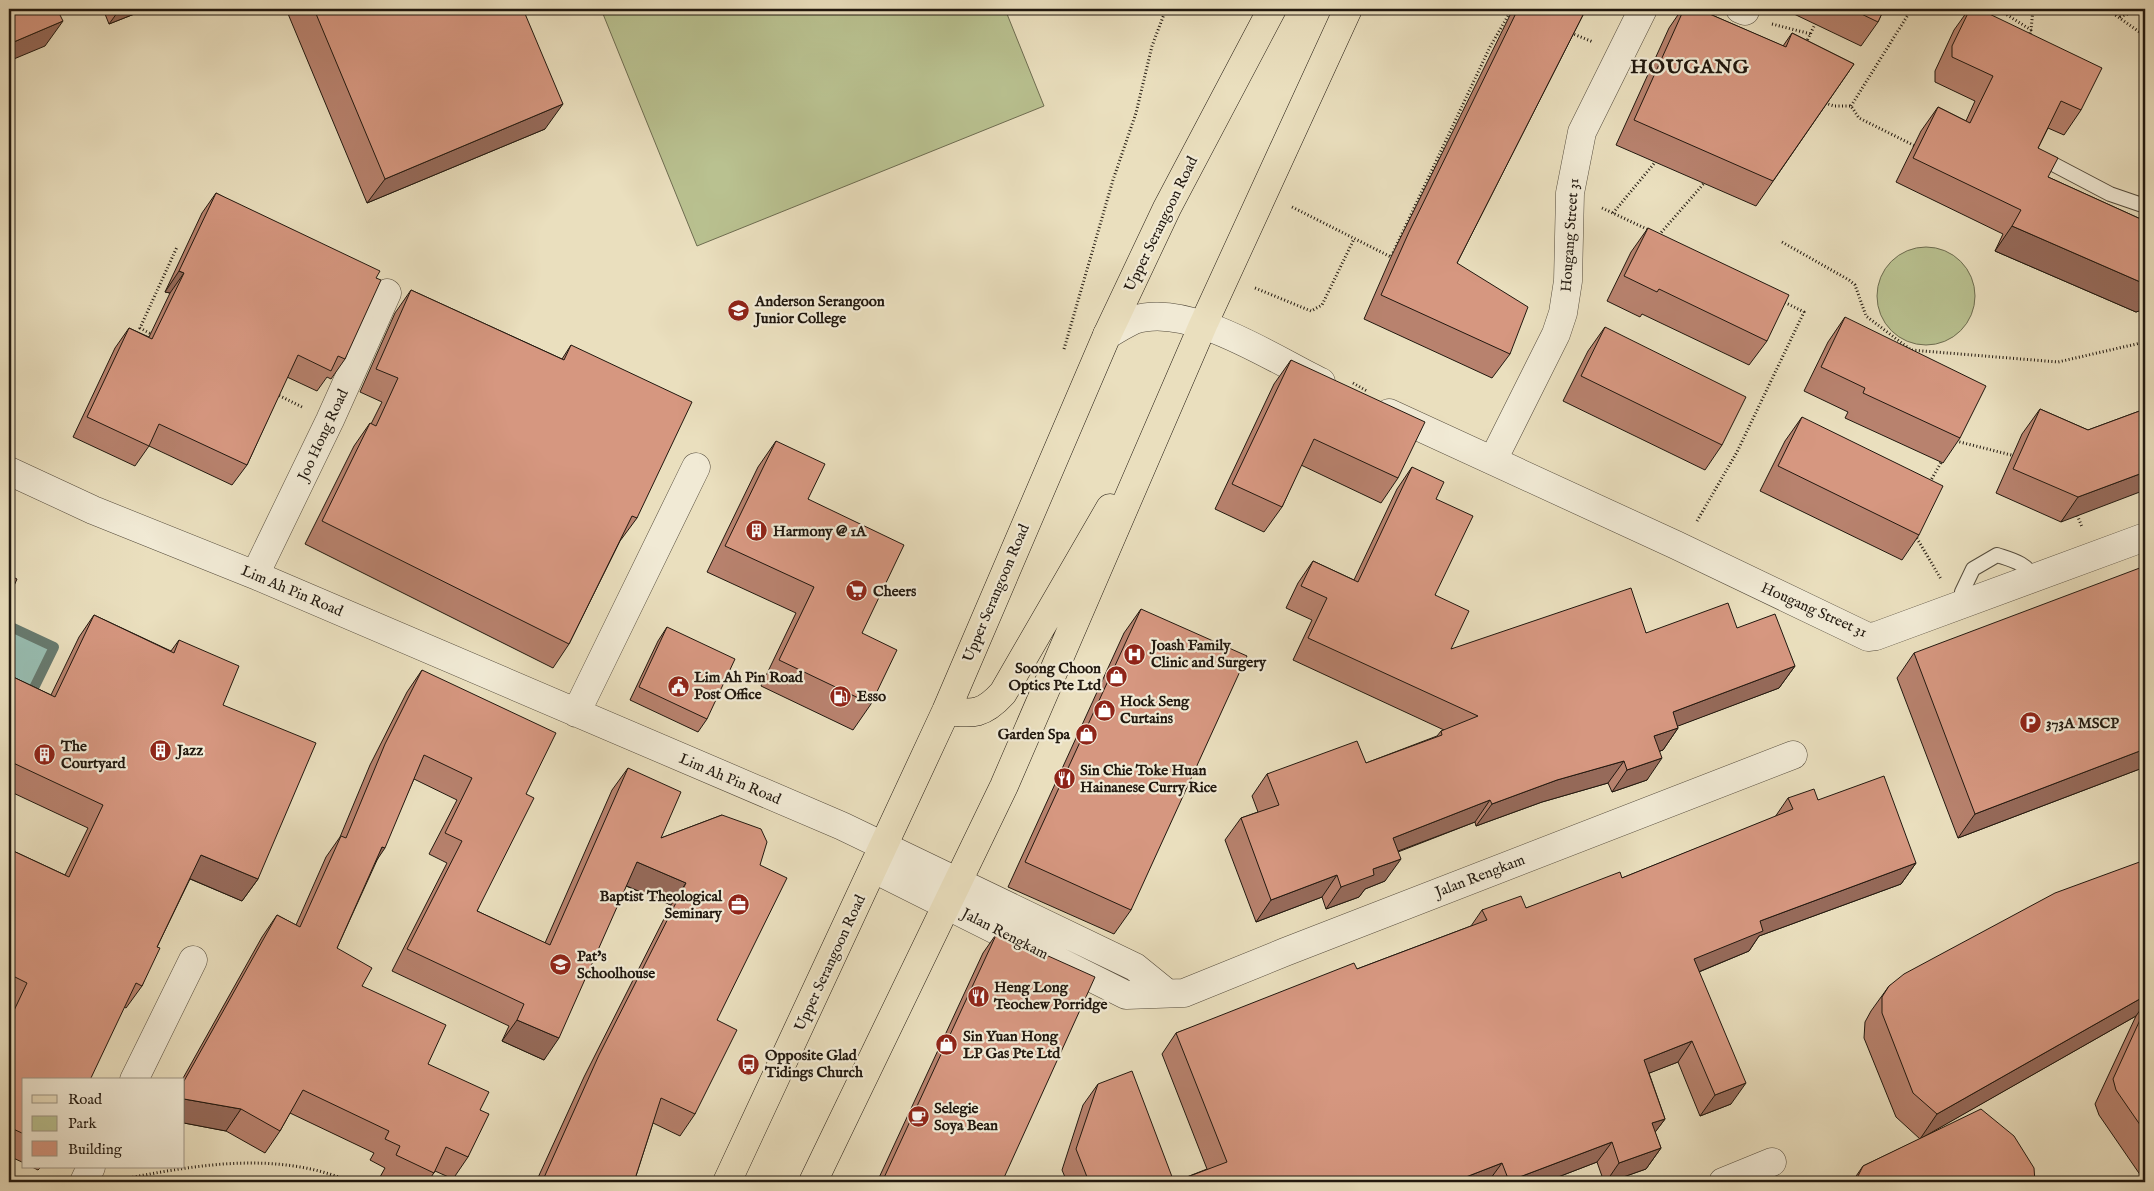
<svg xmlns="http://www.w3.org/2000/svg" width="2154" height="1191" font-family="'IM FELL English',serif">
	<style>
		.green { fill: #b9c190; stroke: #6d6c50 }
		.water { fill: #98bdb1; stroke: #687b70 }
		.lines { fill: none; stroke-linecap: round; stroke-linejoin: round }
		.stream { stroke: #687b70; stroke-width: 10 }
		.service-casing { stroke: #534a3b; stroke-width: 16 }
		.minor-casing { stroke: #534a3b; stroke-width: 29 }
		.primary-casing { stroke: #21180f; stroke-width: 29 }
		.path { stroke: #21180f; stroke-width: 3; stroke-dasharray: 1 2.5; stroke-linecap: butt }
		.service { stroke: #f1ead5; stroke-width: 14 }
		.minor { stroke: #f1ead5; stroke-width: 28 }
		.primary { stroke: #eadfbe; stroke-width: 28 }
		.wall { fill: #b8826e; stroke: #21180f }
		.shaded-wall { fill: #966a5a; stroke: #21180f }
		.building { fill: #d69780; stroke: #21180f }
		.labels { text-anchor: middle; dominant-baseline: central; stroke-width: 4.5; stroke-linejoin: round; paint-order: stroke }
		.street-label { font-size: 15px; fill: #21180f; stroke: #f1ead5 }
		.poi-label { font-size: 15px; font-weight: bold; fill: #21180f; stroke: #f1ead5; text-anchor: start }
		.district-label { font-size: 20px; font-weight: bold; letter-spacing: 1px; fill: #21180f; stroke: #f1ead5 }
	</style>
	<rect width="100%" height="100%" fill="#eadfbe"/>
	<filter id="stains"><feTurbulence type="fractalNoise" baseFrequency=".004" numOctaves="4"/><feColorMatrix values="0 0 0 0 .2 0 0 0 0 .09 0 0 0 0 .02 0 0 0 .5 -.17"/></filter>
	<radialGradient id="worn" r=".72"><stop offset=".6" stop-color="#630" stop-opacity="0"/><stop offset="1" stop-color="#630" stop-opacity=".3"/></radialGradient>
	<path class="green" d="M 601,9 L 1005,9 L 1044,106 L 697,246 Z
		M1877 296a49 49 0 1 1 98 0a49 49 0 1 1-98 0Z"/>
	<path class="water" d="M 9,626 L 54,647 L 31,694 L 9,684 Z"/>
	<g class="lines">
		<path class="stream" d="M 9,626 L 54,647 L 31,694 L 9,684"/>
		<defs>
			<path id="service" d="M 2051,163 L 2110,194 L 2145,206
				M 1966,604 L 1962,592 L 1973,569 L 1997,555 C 2012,560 2027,563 2034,579"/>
			<path id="minor" d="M 1740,9 L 1745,11
				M 1107,335 C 1116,330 1125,324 1134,320 C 1189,302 1273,359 1321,382
				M 1389,413 L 1676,545 L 1868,637 L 1876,636 L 2145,537
				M 1493,460 L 1556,334 L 1563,313 L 1568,281 L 1570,193 L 1582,132 L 1643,9
				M 9,471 L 93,510 L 255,575 L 842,826 L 1135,967 L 1167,993
				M 255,575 L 330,420 L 387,293
				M 576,713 L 696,467
				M 874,869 L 1126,995 L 1184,993 L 1285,952 L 1793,755
				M 134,1080 L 193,960
				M 84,1182 L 91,1167
				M 1723,1182 L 1772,1162"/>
			<path id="primary" d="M 946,711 C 974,714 983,715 1003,693 L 1110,508
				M 727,1182 L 946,711 L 1107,335 L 1167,208 L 1272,9
				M 813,1182 L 1004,786 L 1203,325 L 1348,9"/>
		</defs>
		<use href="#service" class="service-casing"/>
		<use href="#minor" class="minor-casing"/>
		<use href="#primary" class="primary-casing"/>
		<path class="path" d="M 1998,9 L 2031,30 L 2033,9
			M 2107,9 L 2145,36
			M 2120,17 L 2140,9
			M 1772,24 L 1811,34
			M 1571,33 L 1593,42
			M 2029,37 L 2031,30
			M 1806,43 L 1816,22
			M 1825,103 L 1834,106 L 1851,106 L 1859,118 L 1917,147
			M 1851,106 L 1911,10 L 1914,9
			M 1292,207 L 1391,257 L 1490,47 L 1512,9
			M 1602,208 L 1651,231
			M 1613,213 L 1657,160
			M 1659,235 L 1706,181
			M 1782,242 L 1849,280 L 1855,285 L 1866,316 L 1911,350 L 2058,362 L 2145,342
			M 1255,288 L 1311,311 L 1322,305 L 1354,239
			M 153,335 L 140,328 L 177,247
			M 1064,349 L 1113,180 L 1136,113 L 1152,46 L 1166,9
			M 1353,383 L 1367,391
			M 276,394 L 302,407
			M 1956,441 L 2015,456
			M 1930,482 L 1943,459
			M 2076,512 L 2082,527
			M 1697,521 L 1737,452 L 1804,312 L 1782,301
			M 1915,535 L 1941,579
			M 119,1180 C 194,1165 278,1150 351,1182"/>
		<use href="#service" class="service"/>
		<use href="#minor" class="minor"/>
		<use href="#primary" class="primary"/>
	</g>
	<path class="wall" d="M 103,9 L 147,9 L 109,24 Z
		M 286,9 L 523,9 L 545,129 L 367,203 Z
		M 1513,9 L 1586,9 L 1457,263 L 1510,354 L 1492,378 L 1364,319 L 1391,257 Z
		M 1682,9 L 1698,9 L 1783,46 L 1792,33 L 1854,64 L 1756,206 L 1616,145 L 1669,28 Z
		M 1797,9 L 1884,9 L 1878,22 L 1861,46 L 1794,14 Z
		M 1969,9 L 1979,9 L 2081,110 L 2064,135 L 2048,128 L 2038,148 L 2048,177 L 2145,221 L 2145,309 L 2136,312 L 1995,251 L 2003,234 L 1896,182 L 1921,131 L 1938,107 L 1966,121 L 1975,101 L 1935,82 L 1935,71 L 1954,30 Z
		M 216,193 L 376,278 L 345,359 L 331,379 L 327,377 L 317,391 L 287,377 L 247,465 L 232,485 L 149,446 L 135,466 L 73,437 L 115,348 L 129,328 L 149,337 L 170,293 L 165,292 L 202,213 Z
		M 1648,228 L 1767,341 L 1749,365 L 1642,314 L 1640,317 L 1607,301 L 1631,252 Z
		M 411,290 L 562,359 L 571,345 L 637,518 L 620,541 L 569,644 L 553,668 L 305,544 L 354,446 L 370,423 L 371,424 L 382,402 L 360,392 L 395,313 Z
		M 1845,317 L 1960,438 L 1943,463 L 1845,418 L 1848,412 L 1804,391 L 1828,342 Z
		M 1605,327 L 1722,445 L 1705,470 L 1563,401 L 1588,351 Z
		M 1291,360 L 1398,478 L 1381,503 L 1301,465 L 1282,507 L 1264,532 L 1215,509 L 1274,384 Z
		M 2040,409 L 2088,430 L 2145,409 L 2061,522 L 1996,493 L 2022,434 Z
		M 1802,417 L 1919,535 L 1902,560 L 1760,491 L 1785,441 Z
		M 776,441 L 808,499 L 862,633 L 871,704 L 853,730 L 761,686 L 796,613 L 707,572 L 758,467 Z
		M 1412,467 L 1436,499 L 1435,595 L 1451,649 L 1646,633 L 1737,628 L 1795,666 L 1779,688 L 1677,726 L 1678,728 L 1663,750 L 1660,751 L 1647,780 L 1612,792 L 1608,783 L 1542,802 L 1476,826 L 1475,822 L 1398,852 L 1385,881 L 1365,889 L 1359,897 L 1326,909 L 1322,897 L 1256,922 L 1225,840 L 1241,818 L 1258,812 L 1252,796 L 1267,774 L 1366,763 L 1437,736 L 1441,731 L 1444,730 L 1293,660 L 1312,620 L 1286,608 L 1298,583 L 1313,561 L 1354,580 L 1397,489 Z
		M 1141,609 L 1131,910 L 1114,934 L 1008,887 L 1124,633 Z
		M 94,615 L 171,651 L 179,640 L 223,705 L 258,879 L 242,901 L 190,879 L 157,947 L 142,986 L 126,1008 L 124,1007 L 24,1080 L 24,1163 L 9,1156 L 9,1011 L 12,1005 L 9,1004 L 9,849 L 65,875 L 88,828 L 9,791 L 9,675 L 51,695 L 79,637 Z
		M 667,627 L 707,719 L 698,732 L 630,700 L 658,641 Z
		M 1914,653 L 2145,767 L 1958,838 L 1897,678 Z
		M 422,670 L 526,794 L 477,911 L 545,943 L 612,790 L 628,768 L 661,838 L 722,815 L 717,1020 L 695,1114 L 680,1136 L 653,1123 L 634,1182 L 536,1182 L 584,1077 L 671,905 L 626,886 L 544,1060 L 502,1041 L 509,1026 L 392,971 L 447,863 L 429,854 L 457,800 L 414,779 L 337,948 L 362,986 L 428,1064 L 480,1110 L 468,1157 L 453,1179 L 435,1171 L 428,1182 L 392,1182 L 380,1177 L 385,1168 L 370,1160 L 374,1153 L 290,1113 L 280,1131 L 265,1153 L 226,1131 L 184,1123 L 184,1080 L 182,1080 L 262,937 L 277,915 L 296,925 L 326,857 L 340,837 L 370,765 L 407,692 Z
		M 1788,798 L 1818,800 L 1916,863 L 1901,884 L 1759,936 L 1749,951 L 1699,972 L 1731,1104 L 1700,1116 L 1678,1062 L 1649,1073 L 1665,1119 L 1655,1132 L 1661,1148 L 1646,1169 L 1609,1182 L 1604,1182 L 1597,1162 L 1545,1182 L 1067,1182 L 1062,1170 L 1083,1105 L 1098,1084 L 1174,1182 L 1207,1169 L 1162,1054 L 1176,1033 L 1357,969 L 1471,926 L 1482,910 L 1526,908 L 1622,878 L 1775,817 Z
		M 2145,860 L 2145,1180 L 2143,1179 L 2099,1115 L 2095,1104 L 2136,1016 L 1921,1138 L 2035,1182 L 1852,1182 L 1863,1166 L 1920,1139 L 1896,1117 L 1864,1038 L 1865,1022 L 1871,1011 L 1889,986 Z
		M 997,933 L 1002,1182 L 877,1182 L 983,953 Z
		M 32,1167 L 41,1167 L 38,1170 Z"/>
	<path class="shaded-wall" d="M 120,9 L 147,9 L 109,24 Z
		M 63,21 L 45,46 L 9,61 L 9,44 Z
		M 563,104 L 545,129 L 367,203 L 385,179 Z
		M 2012,226 L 2145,284 L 2145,309 L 2136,312 L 1995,251 Z
		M 179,271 L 184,273 L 170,293 L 165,292 Z
		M 2145,472 L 2145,490 L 2061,522 L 2078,497 Z
		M 1795,666 L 1779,688 L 1657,734 L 1673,712 Z
		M 1678,728 L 1663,750 L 1639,758 L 1654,736 Z
		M 2145,749 L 2145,767 L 1958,838 L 1975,814 Z
		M 1662,758 L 1647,780 L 1612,792 L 1627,770 Z
		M 1624,761 L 1608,783 L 1542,802 L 1476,826 L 1492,804 L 1557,780 Z
		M 1490,800 L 1475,822 L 1377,859 L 1393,838 Z
		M 382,847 L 385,848 L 370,870 Z
		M 201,855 L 258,879 L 242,901 L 186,877 Z
		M 1401,859 L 1385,881 L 1365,889 L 1359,897 L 1326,909 L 1341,887 L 1373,869 Z
		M 637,862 L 686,883 L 671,905 L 622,884 Z
		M 1916,863 L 1901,884 L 1759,936 L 1749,951 L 1679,980 L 1694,959 L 1760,921 Z
		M 1337,875 L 1322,897 L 1256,922 L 1271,900 Z
		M 2145,996 L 2145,1003 L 2136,1016 L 1920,1139 L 1937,1114 Z
		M 517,1020 L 559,1038 L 544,1060 L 502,1041 Z
		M 1692,1041 L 1678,1062 L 1629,1081 L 1644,1060 Z
		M 1746,1083 L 1731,1104 L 1700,1116 L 1715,1095 Z
		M 184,1099 L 241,1109 L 226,1131 L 184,1123 Z
		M 1665,1119 L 1650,1139 L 1652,1123 Z
		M 1612,1142 L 1597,1162 L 1545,1182 L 1507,1182 L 1509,1181 Z
		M 1661,1148 L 1646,1169 L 1609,1182 L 1606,1182 L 1619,1163 Z
		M 1502,1163 L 1488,1182 L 1453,1182 Z"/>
	<path class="building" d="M 9,9 L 57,9 L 63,21 L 9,44 Z
		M 314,9 L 523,9 L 563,104 L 385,179 Z
		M 1518,9 L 1586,9 L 1457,263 L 1528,307 L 1510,354 L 1381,295 L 1409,232 Z
		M 1684,9 L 1698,9 L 1786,47 L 1792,33 L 1854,64 L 1773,181 L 1634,120 Z
		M 1851,9 L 1884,9 L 1878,22 Z
		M 1970,9 L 1979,9 L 2102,68 L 2081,110 L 2061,101 L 2038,148 L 2058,158 L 2048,177 L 2145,221 L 2145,284 L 2012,226 L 2021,210 L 1913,158 L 1938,107 L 1970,123 L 1993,76 L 1952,57 L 1952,46 Z
		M 216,193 L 380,271 L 376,278 L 381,280 L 345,359 L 338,356 L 331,371 L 298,355 L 247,465 L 159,424 L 149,446 L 87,417 L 129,328 L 152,339 L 184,273 L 179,271 Z
		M 1648,228 L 1789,295 L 1767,341 L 1659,289 L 1657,292 L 1624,276 Z
		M 411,290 L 564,360 L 571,345 L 692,402 L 637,518 L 632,516 L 569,644 L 322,521 L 370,423 L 376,426 L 398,378 L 376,369 Z
		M 1845,317 L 1986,386 L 1960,438 L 1863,393 L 1865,388 L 1821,367 Z
		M 1605,327 L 1746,397 L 1722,445 L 1581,376 Z
		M 1291,360 L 1425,422 L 1398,478 L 1314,439 L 1282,507 L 1232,484 Z
		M 2040,409 L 2088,430 L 2145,409 L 2145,472 L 2078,497 L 2013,469 Z
		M 1802,417 L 1943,486 L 1919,535 L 1778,466 Z
		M 776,441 L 825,464 L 808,499 L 904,545 L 862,633 L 897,650 L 871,704 L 779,660 L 814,587 L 725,546 Z
		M 1412,467 L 1444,482 L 1436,499 L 1473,516 L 1435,595 L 1469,611 L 1451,649 L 1631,588 L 1646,633 L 1728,603 L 1737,628 L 1775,614 L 1795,666 L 1673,712 L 1678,728 L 1654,736 L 1662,758 L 1627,770 L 1624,761 L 1557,780 L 1492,804 L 1490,800 L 1393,838 L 1401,859 L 1373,869 L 1374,875 L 1341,887 L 1337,875 L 1271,900 L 1241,818 L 1279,805 L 1267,774 L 1357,741 L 1366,763 L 1442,735 L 1441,731 L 1478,716 L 1308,638 L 1327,598 L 1301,586 L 1313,561 L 1358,582 Z
		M 2145,566 L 2145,749 L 1975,814 L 1914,653 Z
		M 9,575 L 17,579 L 9,597 Z
		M 1141,609 L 1247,656 L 1131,910 L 1025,862 Z
		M 94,615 L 174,653 L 179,640 L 239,666 L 223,705 L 316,743 L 258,879 L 201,855 L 157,947 L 160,948 L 142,986 L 136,983 L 90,1080 L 24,1080 L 24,1134 L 9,1127 L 9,1021 L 27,983 L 9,974 L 9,849 L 69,877 L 103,805 L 9,761 L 9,675 L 55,697 Z
		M 667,627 L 735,659 L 707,719 L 639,687 Z
		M 422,670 L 556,733 L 526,794 L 534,798 L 477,911 L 550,945 L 628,768 L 681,792 L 661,838 L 722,815 L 761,829 L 767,842 L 760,865 L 787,878 L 717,1020 L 737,1030 L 695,1114 L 661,1098 L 634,1182 L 542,1182 L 599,1055 L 686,883 L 637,862 L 559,1038 L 517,1020 L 524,1004 L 407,949 L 462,841 L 445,833 L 472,778 L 424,755 L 385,848 L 382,847 L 337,948 L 372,968 L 362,986 L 446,1025 L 428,1064 L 489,1092 L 480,1110 L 489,1114 L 468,1157 L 446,1147 L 434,1173 L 396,1155 L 400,1146 L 385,1139 L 389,1131 L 303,1090 L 280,1131 L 241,1109 L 184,1099 L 184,1081 L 277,915 L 300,927 L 341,836 L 346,838 L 385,744 Z
		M 1884,776 L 1916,863 L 1760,921 L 1763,931 L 1694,959 L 1746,1083 L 1715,1095 L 1692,1041 L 1644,1060 L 1665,1119 L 1652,1123 L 1661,1148 L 1619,1163 L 1612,1142 L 1509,1181 L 1502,1163 L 1453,1182 L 1089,1182 L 1076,1149 L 1098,1084 L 1132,1071 L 1174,1182 L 1227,1162 L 1176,1033 L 1354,963 L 1357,969 L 1487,920 L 1482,910 L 1521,896 L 1526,908 L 1620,872 L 1622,878 L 1793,809 L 1788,798 L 1814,789 L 1818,800 Z
		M 2145,860 L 2145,996 L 1937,1114 L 1913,1093 L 1882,1013 L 1882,997 L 1889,986 L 1904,974 L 2055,893 Z
		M 997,933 L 1095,977 L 1002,1182 L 882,1182 Z
		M 2145,1009 L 2145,1042 L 2143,1045 L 2145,1043 L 2145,1132 L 2116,1090 L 2113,1079 Z
		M 1981,1109 L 2014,1136 L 2034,1168 L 2035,1182 L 1855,1182 L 1863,1166 Z"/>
	<defs>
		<symbol id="university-disc" viewBox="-11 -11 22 22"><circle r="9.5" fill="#8f2418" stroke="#f1ead5"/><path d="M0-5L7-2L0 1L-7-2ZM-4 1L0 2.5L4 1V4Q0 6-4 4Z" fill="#fff"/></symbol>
		<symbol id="building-disc" viewBox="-11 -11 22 22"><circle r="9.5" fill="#8f2418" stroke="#f1ead5"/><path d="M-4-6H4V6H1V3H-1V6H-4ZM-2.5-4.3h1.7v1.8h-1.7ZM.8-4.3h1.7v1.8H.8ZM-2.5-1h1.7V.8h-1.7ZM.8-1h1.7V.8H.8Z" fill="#fff"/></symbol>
		<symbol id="supermarket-disc" viewBox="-11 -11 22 22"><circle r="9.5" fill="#8f2418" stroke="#f1ead5"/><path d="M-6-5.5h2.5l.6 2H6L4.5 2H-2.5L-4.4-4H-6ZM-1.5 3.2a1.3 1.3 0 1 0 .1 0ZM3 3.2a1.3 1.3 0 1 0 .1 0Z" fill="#fff"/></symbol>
		<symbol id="hospital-disc" viewBox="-11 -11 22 22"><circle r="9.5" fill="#8f2418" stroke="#f1ead5"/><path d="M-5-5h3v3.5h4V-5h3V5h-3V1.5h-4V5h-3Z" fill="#fff"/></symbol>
		<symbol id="shop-disc" viewBox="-11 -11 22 22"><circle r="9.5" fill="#8f2418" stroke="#f1ead5"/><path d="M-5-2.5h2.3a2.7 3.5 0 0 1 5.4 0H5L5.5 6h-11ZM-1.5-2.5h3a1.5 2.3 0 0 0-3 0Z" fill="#fff"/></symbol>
		<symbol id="civic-disc" viewBox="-11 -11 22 22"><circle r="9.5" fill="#8f2418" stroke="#f1ead5"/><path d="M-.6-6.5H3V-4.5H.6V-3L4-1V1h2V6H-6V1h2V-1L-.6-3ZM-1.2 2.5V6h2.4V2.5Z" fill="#fff"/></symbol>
		<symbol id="fuel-disc" viewBox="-11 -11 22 22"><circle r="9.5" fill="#8f2418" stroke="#f1ead5"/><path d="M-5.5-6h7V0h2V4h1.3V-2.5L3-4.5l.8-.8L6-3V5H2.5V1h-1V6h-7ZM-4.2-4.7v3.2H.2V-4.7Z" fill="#fff"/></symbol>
		<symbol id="parking-disc" viewBox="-11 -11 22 22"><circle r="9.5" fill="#8f2418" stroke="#f1ead5"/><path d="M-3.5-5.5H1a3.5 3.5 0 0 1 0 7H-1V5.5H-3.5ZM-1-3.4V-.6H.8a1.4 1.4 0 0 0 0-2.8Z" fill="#fff"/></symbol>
		<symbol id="restaurant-disc" viewBox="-11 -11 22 22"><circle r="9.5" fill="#8f2418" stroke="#f1ead5"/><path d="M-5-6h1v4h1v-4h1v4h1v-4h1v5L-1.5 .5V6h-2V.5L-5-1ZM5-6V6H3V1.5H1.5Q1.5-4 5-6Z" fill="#fff"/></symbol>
		<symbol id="office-disc" viewBox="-11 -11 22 22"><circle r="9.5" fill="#8f2418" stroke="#f1ead5"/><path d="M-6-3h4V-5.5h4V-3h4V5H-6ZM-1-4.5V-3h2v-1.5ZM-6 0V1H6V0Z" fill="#fff"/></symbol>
		<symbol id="school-disc" viewBox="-11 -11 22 22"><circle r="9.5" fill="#8f2418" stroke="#f1ead5"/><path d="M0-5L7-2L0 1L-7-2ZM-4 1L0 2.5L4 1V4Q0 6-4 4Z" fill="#fff"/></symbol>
		<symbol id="bus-disc" viewBox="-11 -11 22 22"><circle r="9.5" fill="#8f2418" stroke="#f1ead5"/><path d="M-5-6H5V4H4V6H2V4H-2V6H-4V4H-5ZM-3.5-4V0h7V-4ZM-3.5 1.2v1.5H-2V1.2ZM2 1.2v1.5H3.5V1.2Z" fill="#fff"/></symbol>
		<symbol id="cafe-disc" viewBox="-11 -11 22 22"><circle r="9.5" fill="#8f2418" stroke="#f1ead5"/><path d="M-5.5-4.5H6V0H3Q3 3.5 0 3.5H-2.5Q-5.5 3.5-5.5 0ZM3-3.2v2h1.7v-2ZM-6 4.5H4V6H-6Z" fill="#fff"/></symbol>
	</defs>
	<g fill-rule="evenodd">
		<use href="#university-disc" x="726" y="298" width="25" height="25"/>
		<use href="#building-disc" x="744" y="518" width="25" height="25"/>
		<use href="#supermarket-disc" x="844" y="578" width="25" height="25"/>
		<use href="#hospital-disc" x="1122" y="642" width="25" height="25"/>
		<use href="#shop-disc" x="1104" y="664" width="25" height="25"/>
		<use href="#civic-disc" x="666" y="674" width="25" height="25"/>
		<use href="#fuel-disc" x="828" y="684" width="25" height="25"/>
		<use href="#shop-disc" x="1092" y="698" width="25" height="25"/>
		<use href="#parking-disc" x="2018" y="710" width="25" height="25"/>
		<use href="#shop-disc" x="1074" y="722" width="25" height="25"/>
		<use href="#building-disc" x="148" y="738" width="25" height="25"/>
		<use href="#building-disc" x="32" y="742" width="25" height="25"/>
		<use href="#restaurant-disc" x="1052" y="766" width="25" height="25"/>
		<use href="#office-disc" x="726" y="892" width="25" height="25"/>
		<use href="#school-disc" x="548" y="952" width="25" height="25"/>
		<use href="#restaurant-disc" x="966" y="984" width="25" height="25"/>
		<use href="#shop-disc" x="934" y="1032" width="25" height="25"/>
		<use href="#bus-disc" x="736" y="1052" width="25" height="25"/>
		<use href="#cafe-disc" x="906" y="1104" width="25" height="25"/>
	</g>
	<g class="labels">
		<g class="street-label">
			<text transform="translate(1161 224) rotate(-64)">Upper Serangoon Road</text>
			<text transform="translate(1570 235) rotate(-86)">Hougang Street 31</text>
			<text transform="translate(323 435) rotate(-65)">Joo Hong Road</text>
			<text transform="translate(292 591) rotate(23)">Lim Ah Pin Road</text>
			<text transform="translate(996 593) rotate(-67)">Upper Serangoon Road</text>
			<text transform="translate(1814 610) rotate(24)">Hougang Street 31</text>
			<text transform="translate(730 779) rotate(23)">Lim Ah Pin Road</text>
			<text transform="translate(1480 876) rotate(-21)">Jalan Rengkam</text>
			<text transform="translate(1005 934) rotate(27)">Jalan Rengkam</text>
			<text transform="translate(830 963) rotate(-65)">Upper Serangoon Road</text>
		</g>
		<g class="poi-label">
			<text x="755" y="301">Anderson Serangoon<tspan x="755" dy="17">Junior College</tspan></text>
			<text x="773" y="531">Harmony @ 1A</text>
			<text x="873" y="591">Cheers</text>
			<text x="1151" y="645">Joash Family<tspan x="1151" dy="17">Clinic and Surgery</tspan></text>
			<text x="1101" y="668" text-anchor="end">Soong Choon<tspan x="1101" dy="17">Optics Pte Ltd</tspan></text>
			<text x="694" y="677">Lim Ah Pin Road<tspan x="694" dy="17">Post Office</tspan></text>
			<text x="857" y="696">Esso</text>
			<text x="1120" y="701">Hock Seng<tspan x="1120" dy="17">Curtains</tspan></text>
			<text x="2046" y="723">373A MSCP</text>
			<text x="1070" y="734" text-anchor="end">Garden Spa</text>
			<text x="61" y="746">The<tspan x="61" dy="17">Courtyard</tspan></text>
			<text x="177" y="750">Jazz</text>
			<text x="1080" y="770">Sin Chie Toke Huan<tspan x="1080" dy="17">Hainanese Curry Rice</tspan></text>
			<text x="722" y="896" text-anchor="end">Baptist Theological<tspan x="722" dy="17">Seminary</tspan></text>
			<text x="577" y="956">Pat's<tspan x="577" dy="17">Schoolhouse</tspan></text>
			<text x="994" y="987">Heng Long<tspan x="994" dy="17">Teochew Porridge</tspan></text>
			<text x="963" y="1036">Sin Yuan Hong<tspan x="963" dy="17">LP Gas Pte Ltd</tspan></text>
			<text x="765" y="1055">Opposite Glad<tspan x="765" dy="17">Tidings Church</tspan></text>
			<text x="934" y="1108">Selegie<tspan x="934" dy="17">Soya Bean</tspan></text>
		</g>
		<g class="district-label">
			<text x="1690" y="67">HOUGANG</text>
		</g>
	</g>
	<rect width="2154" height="1191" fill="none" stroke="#eadfbe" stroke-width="30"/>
	<rect x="10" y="10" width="2134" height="1171" fill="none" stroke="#21180f" stroke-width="2.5"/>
	<rect x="15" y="15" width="2124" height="1161" fill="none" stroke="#21180f"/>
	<rect x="22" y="1078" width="162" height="90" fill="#f1ead5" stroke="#9e9686"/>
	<rect x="32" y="1095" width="25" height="8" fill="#eadfbe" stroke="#9e9686"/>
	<text x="68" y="1104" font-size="15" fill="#21180f">Road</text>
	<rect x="32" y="1116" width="25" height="15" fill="#b9c190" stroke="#9e9686"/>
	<text x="68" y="1128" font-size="15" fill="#21180f">Park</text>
	<rect x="32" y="1141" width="25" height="15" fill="#d69780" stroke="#9e9686"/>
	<text x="68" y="1154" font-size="15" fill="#21180f">Building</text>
	<rect width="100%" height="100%" filter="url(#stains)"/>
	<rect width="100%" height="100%" fill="url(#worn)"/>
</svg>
